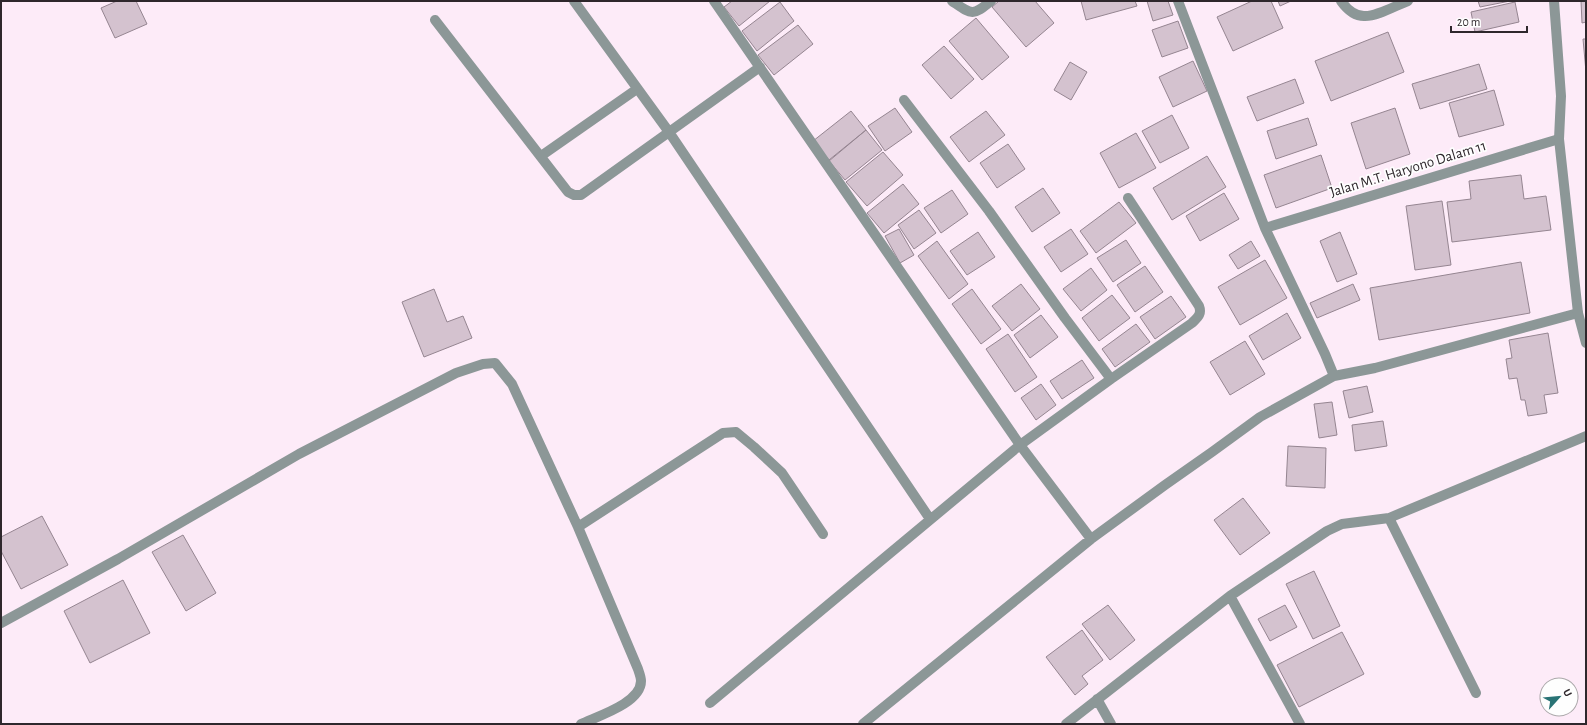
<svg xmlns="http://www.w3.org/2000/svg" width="1587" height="725" font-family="'Alegreya Sans',sans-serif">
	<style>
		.building { fill: #d4c2cf; stroke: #958591 }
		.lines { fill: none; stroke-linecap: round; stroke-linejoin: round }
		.minor { stroke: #8c9797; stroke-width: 10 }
		.tertiary { stroke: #8c9797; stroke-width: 10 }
		.labels { text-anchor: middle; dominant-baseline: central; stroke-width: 3.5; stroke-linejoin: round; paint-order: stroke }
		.street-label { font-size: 15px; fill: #2e272c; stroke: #fefefe }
	</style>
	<rect width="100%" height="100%" fill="#fdebf8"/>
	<path class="building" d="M 117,1 L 136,1 L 147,24 L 115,38 L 101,8 Z
		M 732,1 L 770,1 L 739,26 L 724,7 Z
		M 999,1 L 1035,1 L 1054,23 L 1026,47 L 992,7 Z
		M 1081,1 L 1135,1 L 1137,6 L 1086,20 Z
		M 1147,1 L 1168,1 L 1173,15 L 1153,21 Z
		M 1252,1 L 1271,1 L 1283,28 L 1233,51 L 1217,17 Z
		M 1278,1 L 1291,1 L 1280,6 Z
		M 1478,1 L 1510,1 L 1480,7 Z
		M 1581,1 L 1586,1 L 1586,22 L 1582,23 Z
		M 780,2 L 794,21 L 757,51 L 742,31 Z
		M 1515,2 L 1519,22 L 1475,32 L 1471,12 Z
		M 976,18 L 1009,57 L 982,80 L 949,41 Z
		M 1178,21 L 1188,48 L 1162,57 L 1152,30 Z
		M 798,25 L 813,44 L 774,75 L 758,55 Z
		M 1388,32 L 1404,72 L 1331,101 L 1315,61 Z
		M 1583,39 L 1586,39 L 1586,72 Z
		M 944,46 L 974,79 L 951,99 L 922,65 Z
		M 1193,61 L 1207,91 L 1173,107 L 1159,77 Z
		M 1070,62 L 1087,72 L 1071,100 L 1054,90 Z
		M 1479,64 L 1487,89 L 1420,109 L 1412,84 Z
		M 1295,79 L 1304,103 L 1257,121 L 1247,97 Z
		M 1494,90 L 1504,125 L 1459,137 L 1449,103 Z
		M 895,108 L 912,132 L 885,151 L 868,126 Z
		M 1395,108 L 1410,154 L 1366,169 L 1351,123 Z
		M 851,111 L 866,130 L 829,160 L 813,141 Z
		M 986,111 L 1005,135 L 969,162 L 950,137 Z
		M 1172,115 L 1189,148 L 1160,163 L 1142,131 Z
		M 1308,118 L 1317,145 L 1276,159 L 1267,131 Z
		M 866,130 L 882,150 L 845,180 L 829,161 Z
		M 1136,133 L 1156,168 L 1119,188 L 1100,153 Z
		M 1008,144 L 1025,169 L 997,188 L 980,163 Z
		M 883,152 L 903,175 L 867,206 L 846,182 Z
		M 1321,155 L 1332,188 L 1276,208 L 1264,175 Z
		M 1207,156 L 1226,187 L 1172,220 L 1153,188 Z
		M 1521,175 L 1524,199 L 1546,196 L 1551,230 L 1452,242 L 1447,202 L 1471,199 L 1469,181 Z
		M 903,184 L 919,204 L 884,233 L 867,213 Z
		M 1043,188 L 1060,213 L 1032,232 L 1015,207 Z
		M 952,190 L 968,214 L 941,233 L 924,208 Z
		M 1224,193 L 1239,219 L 1200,241 L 1186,216 Z
		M 1442,201 L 1451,265 L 1415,270 L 1406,206 Z
		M 1119,202 L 1136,223 L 1096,253 L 1080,231 Z
		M 919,210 L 936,233 L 914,249 L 898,225 Z
		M 899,229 L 914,255 L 900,263 L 885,236 Z
		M 1071,229 L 1088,254 L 1061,272 L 1044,247 Z
		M 978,232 L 995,257 L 967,275 L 950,251 Z
		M 1340,232 L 1357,274 L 1337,282 L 1320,241 Z
		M 1126,240 L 1141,263 L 1113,282 L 1097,258 Z
		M 937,241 L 968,284 L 949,299 L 918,256 Z
		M 1251,241 L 1260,256 L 1238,269 L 1229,255 Z
		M 1265,260 L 1287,298 L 1240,325 L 1218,287 Z
		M 1521,262 L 1530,313 L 1379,340 L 1370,288 Z
		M 1145,266 L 1163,292 L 1135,312 L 1117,285 Z
		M 1091,268 L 1107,290 L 1081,311 L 1063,289 Z
		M 1021,284 L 1040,309 L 1012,331 L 992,306 Z
		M 1353,284 L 1360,300 L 1317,318 L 1310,303 Z
		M 434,289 L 447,322 L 463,316 L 472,338 L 424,357 L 402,302 Z
		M 972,289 L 1001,329 L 981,344 L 952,304 Z
		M 1112,295 L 1130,318 L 1099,341 L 1082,318 Z
		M 1171,296 L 1186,317 L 1155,339 L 1140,317 Z
		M 1287,313 L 1301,338 L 1263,360 L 1249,336 Z
		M 1041,315 L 1058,337 L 1030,358 L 1014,335 Z
		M 1136,324 L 1150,342 L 1115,367 L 1102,349 Z
		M 1548,333 L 1558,393 L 1544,395 L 1547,413 L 1528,416 L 1525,400 L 1521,400 L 1517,378 L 1509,379 L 1506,359 L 1512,358 L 1509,340 Z
		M 1008,334 L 1037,377 L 1015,392 L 986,349 Z
		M 1245,341 L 1265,374 L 1230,395 L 1210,362 Z
		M 1082,360 L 1094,378 L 1062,399 L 1050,381 Z
		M 1041,384 L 1056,405 L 1036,420 L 1021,398 Z
		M 1367,386 L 1373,412 L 1349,418 L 1343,391 Z
		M 1332,402 L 1337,435 L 1319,438 L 1314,404 Z
		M 1383,421 L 1387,446 L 1355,451 L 1352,425 Z
		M 1288,446 L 1326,448 L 1325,488 L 1286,486 Z
		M 1243,498 L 1270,533 L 1240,555 L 1214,520 Z
		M 42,516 L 68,565 L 21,589 L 1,551 L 1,537 Z
		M 183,535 L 216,593 L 186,611 L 152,552 Z
		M 1314,571 L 1340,626 L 1313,639 L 1286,584 Z
		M 123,580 L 150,633 L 90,663 L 64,611 Z
		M 1108,605 L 1135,640 L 1110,660 L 1082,624 Z
		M 1285,605 L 1297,627 L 1270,641 L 1258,619 Z
		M 1082,630 L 1103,660 L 1082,676 L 1088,684 L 1075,695 L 1046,657 Z
		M 1342,632 L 1364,674 L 1299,707 L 1277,665 Z"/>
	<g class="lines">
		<path class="minor" d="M 574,1 L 669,132 L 930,519
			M 714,1 L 1020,445 L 1091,539
			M 952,1 C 971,14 972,17 991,1
			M 1178,1 L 1265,228 L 1325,354 L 1334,376 L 1375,368 L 1578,313
			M 1341,1 C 1346,8 1354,16 1364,16 C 1376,17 1397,5 1408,1
			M 435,20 L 568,192 L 574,195 L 581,195 L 760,67
			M 904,100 L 989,211 L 1065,318 L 1111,379
			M 541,156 L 637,89
			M 1265,228 L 1559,139
			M 1389,518 L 1476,693
			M 578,527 L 723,433 L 736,432 L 754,447 L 782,473 L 823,534
			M 1230,596 L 1300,724
			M 1,623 L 118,559 L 299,454 L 456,373 L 483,364 L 495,363 L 512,384 L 578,527 L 638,669 C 639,672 641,677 641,681 C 641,703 598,716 581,724
			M 1097,699 L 1111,724
			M 710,703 L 1020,445 L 1111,379 L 1192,323 C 1198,317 1202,314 1199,306 L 1128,198
			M 863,724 L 1091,539 L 1165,485 L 1212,452 L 1260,417 L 1334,376
			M 1066,724 L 1230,596 L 1327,531 L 1342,524 L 1389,518 L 1586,436"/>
		<path class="tertiary" d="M 1554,1 L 1561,96 L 1559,139 L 1578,313 L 1586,343"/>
	</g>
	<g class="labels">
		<g class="street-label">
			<text transform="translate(1408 169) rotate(-17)">Jalan M.T. Haryono Dalam 11</text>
		</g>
	</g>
	<rect width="1587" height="725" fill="none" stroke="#2e272c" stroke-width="4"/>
	<g transform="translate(1559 697) rotate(63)"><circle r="19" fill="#fefefe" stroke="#aba8aa"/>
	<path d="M0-3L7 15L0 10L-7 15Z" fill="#297375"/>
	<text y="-6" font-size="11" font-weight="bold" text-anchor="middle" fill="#2e272c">U</text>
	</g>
	<path d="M1451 26v6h76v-6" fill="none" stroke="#2e272c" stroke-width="2"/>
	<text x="1457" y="26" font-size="12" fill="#2e272c" stroke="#fefefe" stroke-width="3" paint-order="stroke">20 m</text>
</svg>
